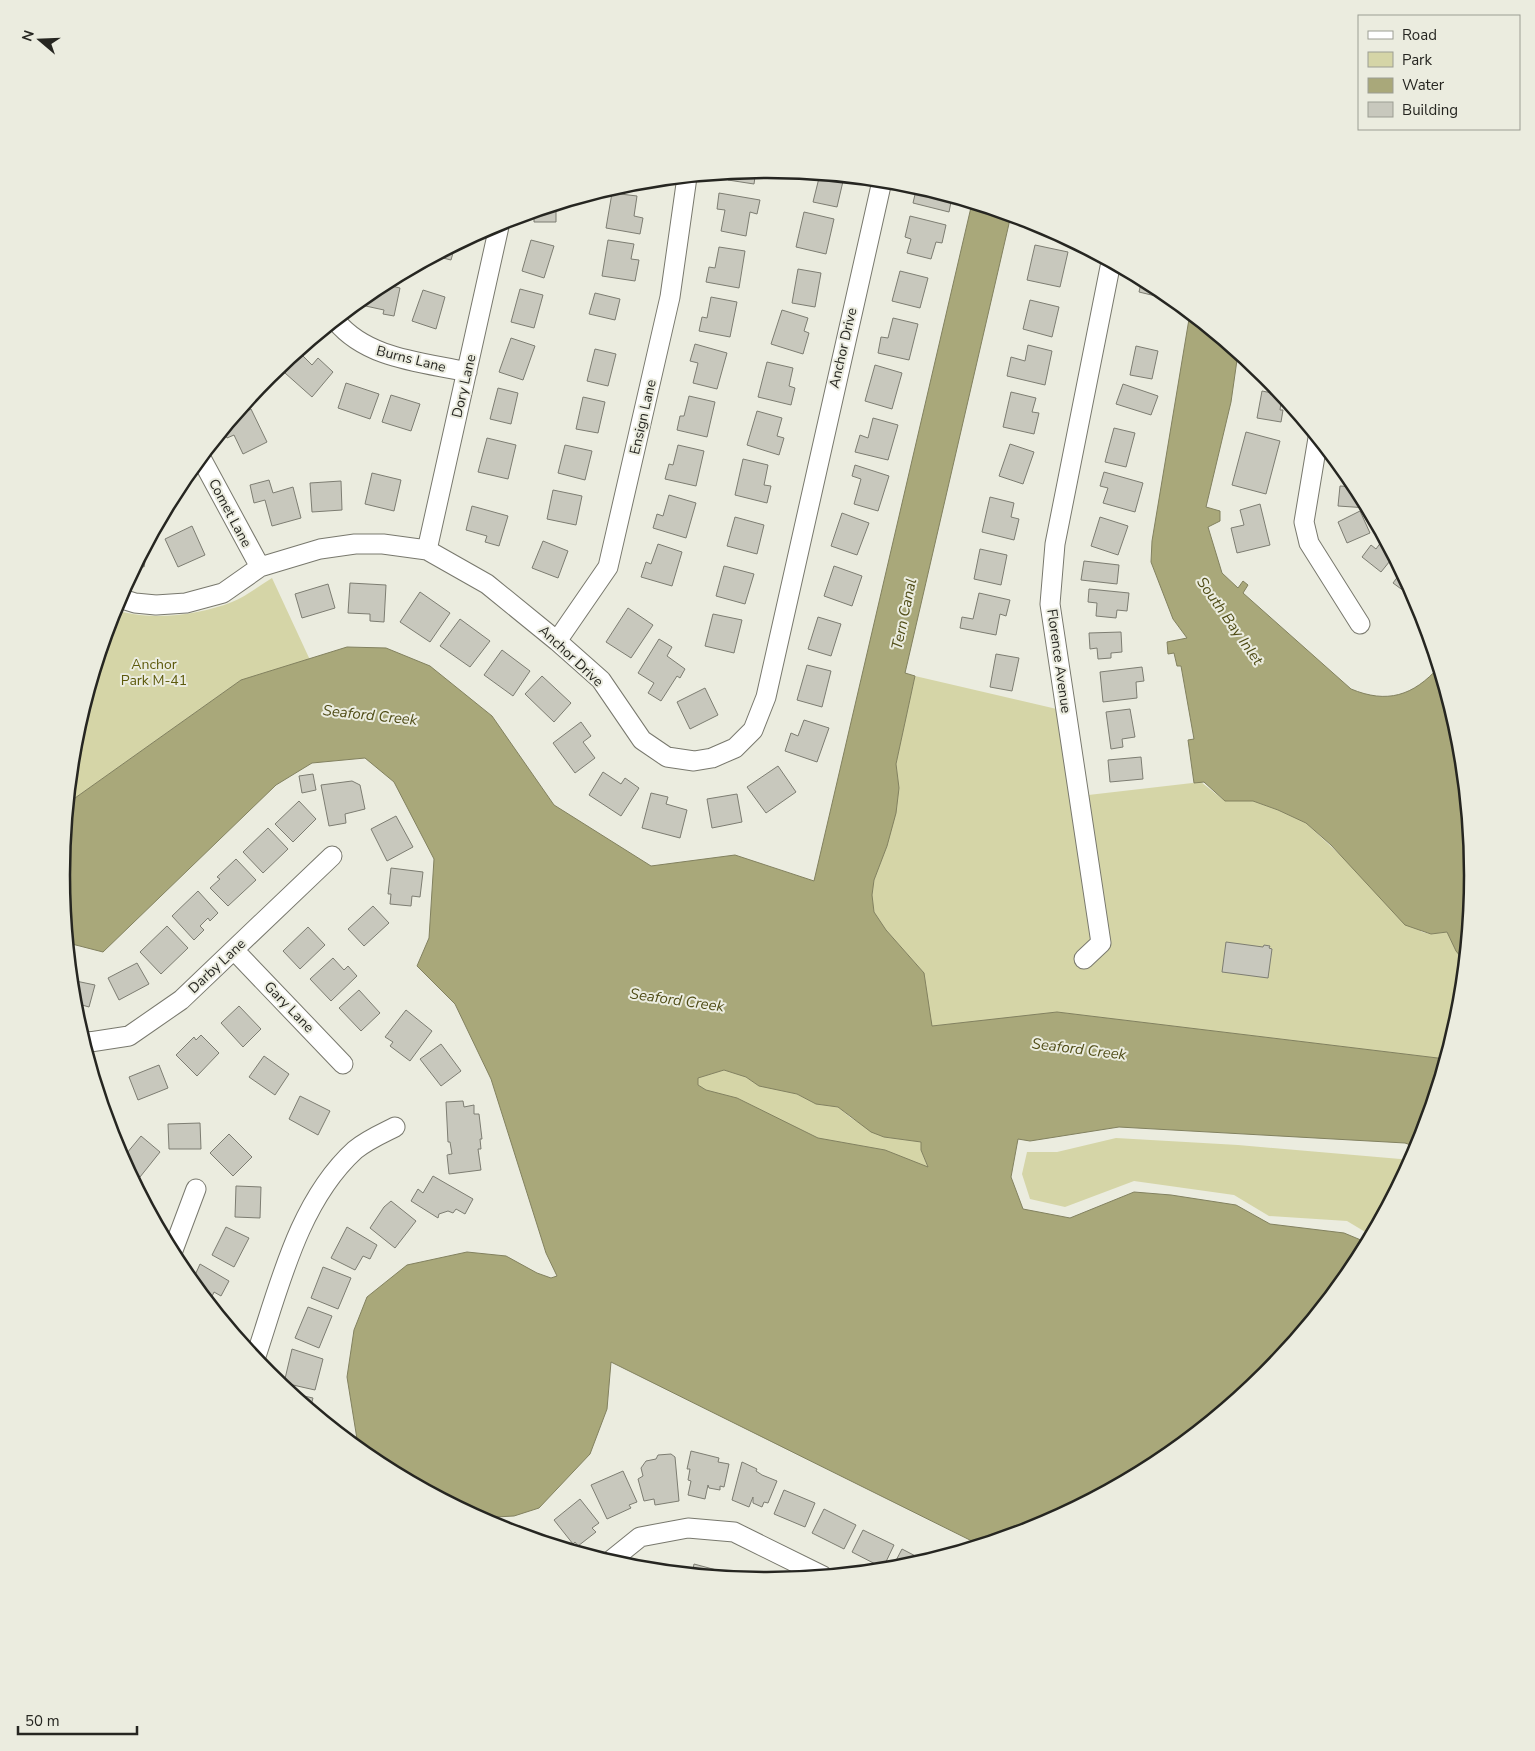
<svg xmlns="http://www.w3.org/2000/svg" width="1535" height="1751" font-family="'Nunito Sans',sans-serif">
	<style>
		.green { fill: #d5d5a7 }
		.water { fill: #a9a87a; stroke: #82815f; fill-rule: evenodd }
		.building { fill: #c8c8bd; stroke: #7d7d72 }
		.lines { fill: none; stroke-linecap: round; stroke-linejoin: round }
		.street-casing { stroke: #78786d; stroke-width: 21 }
		.street { stroke: #fff; stroke-width: 19 }
		.labels { text-anchor: middle; dominant-baseline: central; stroke-width: 4; stroke-linejoin: round; paint-order: stroke }
		.street-label { font-size: 14px; fill: #262621; stroke: #ebecdf }
		.park-label { font-size: 14px; fill: #5d5a0c; stroke: #ebecdf }
		.water-label { font-size: 15px; font-style: italic; fill: #504d17; stroke: #ebecdf }
		.rim { fill: none; stroke: #262621; stroke-width: 2.5 }
	</style>
	<rect width="100%" height="100%" fill="#ebecdf"/>
	<path class="green" d="M 272,578 L 310,660 L 241,680 L 68,803 L 75,737 L 114,609 C 147,622 200,615 232,602 C 246,596 259,586 272,578 Z
		M 915,676 L 1061,710 L 1071,797 L 1201,782 L 1225,801 L 1253,801 L 1278,810 L 1306,823 L 1422,932 L 1431,934 L 1447,932 L 1456,951 L 1465,962 L 1460,1014 L 1446,1059 L 1057,1012 L 931,1026 L 924,973 L 886,930 L 874,912 L 872,895 L 874,880 L 887,846 L 899,788 L 896,764 Z
		M 724,1070 L 746,1077 L 759,1086 L 797,1094 L 816,1104 L 838,1107 L 851,1118 L 884,1137 L 921,1142 L 921,1150 L 928,1168 L 885,1150 L 818,1138 L 737,1098 L 706,1090 L 698,1085 L 698,1078 Z
		M 1116,1138 L 1238,1145 L 1412,1160 L 1372,1236 L 1347,1221 L 1269,1216 L 1234,1195 L 1134,1181 L 1065,1207 L 1030,1199 L 1022,1174 L 1027,1152 L 1057,1152 Z"/>
	<path class="water" d="M 972,203 L 1011,215 L 905,673 L 915,676 L 896,764 L 899,788 L 896,813 L 887,846 L 874,880 L 872,895 L 874,912 L 886,930 L 924,973 L 932,1026 L 1057,1012 L 1446,1059 L 1420,1146 L 1419,1148 L 1405,1143 L 1119,1127 L 1030,1141 L 1018,1139 L 1011,1177 L 1023,1209 L 1070,1218 L 1134,1192 L 1171,1195 L 1236,1205 L 1270,1224 L 1344,1233 L 1368,1243 L 1355,1268 L 1267,1375 L 1160,1463 L 1038,1528 L 980,1545 L 611,1362 L 607,1409 L 590,1454 L 539,1508 L 514,1516 L 478,1518 L 381,1466 L 357,1439 L 347,1377 L 354,1330 L 367,1297 L 407,1265 L 467,1252 L 506,1256 L 537,1273 L 551,1278 L 557,1276 L 546,1253 L 491,1079 L 455,1004 L 417,966 L 429,938 L 434,859 L 394,782 L 365,758 L 312,763 L 276,785 L 103,952 L 68,943 L 61,876 L 68,803 L 241,680 L 347,647 L 386,648 L 430,666 L 492,716 L 554,805 L 651,866 L 735,855 L 814,881 ZM 724,1070 L 746,1077 L 759,1086 L 797,1094 L 816,1104 L 838,1107 L 871,1132 L 884,1137 L 921,1142 L 921,1150 L 928,1167 L 885,1150 L 818,1138 L 737,1098 L 706,1090 L 698,1085 L 698,1078 Z
		M 1190,313 L 1238,353 L 1231,402 L 1206,507 L 1220,511 L 1220,521 L 1208,527 L 1222,573 L 1238,588 L 1243,581 L 1248,585 L 1243,593 L 1351,689 C 1387,704 1413,696 1439,667 L 1460,738 L 1474,876 L 1465,962 L 1456,951 L 1447,932 L 1431,934 L 1405,925 L 1331,845 L 1306,823 L 1278,810 L 1253,801 L 1225,801 L 1204,782 L 1194,783 L 1188,740 L 1194,739 L 1181,666 L 1177,666 L 1174,653 L 1168,654 L 1167,642 L 1187,638 L 1173,619 L 1151,562 L 1152,541 Z"/>
	<path class="building" d="M 756,170 L 754,184 L 728,180 L 729,173 Z
		M 820,174 L 844,177 L 837,207 L 813,202 Z
		M 917,186 L 952,197 L 949,212 L 913,203 Z
		M 612,193 L 637,196 L 634,216 L 643,218 L 640,234 L 606,228 Z
		M 719,193 L 760,200 L 757,214 L 750,212 L 746,236 L 721,231 L 725,210 L 717,209 Z
		M 556,205 L 556,222 L 534,222 L 534,212 Z
		M 804,212 L 834,219 L 826,254 L 796,247 Z
		M 910,216 L 946,225 L 942,243 L 936,242 L 931,259 L 907,253 L 911,239 L 905,237 Z
		M 531,240 L 554,246 L 544,278 L 522,271 Z
		M 608,240 L 634,244 L 631,259 L 639,260 L 635,281 L 602,276 Z
		M 1035,245 L 1068,252 L 1060,287 L 1027,280 Z
		M 455,246 L 451,260 L 435,256 Z
		M 719,247 L 745,251 L 739,288 L 706,282 L 709,267 L 715,268 Z
		M 798,269 L 821,273 L 815,307 L 792,303 Z
		M 900,271 L 928,278 L 920,308 L 892,301 Z
		M 1142,279 L 1160,288 L 1169,296 L 1168,299 L 1139,292 Z
		M 383,284 L 400,288 L 394,316 L 383,314 L 384,310 L 361,305 L 362,299 Z
		M 520,289 L 543,295 L 534,328 L 511,322 Z
		M 423,290 L 445,297 L 436,329 L 412,321 Z
		M 595,293 L 620,299 L 615,320 L 589,314 Z
		M 711,297 L 737,302 L 730,337 L 699,331 L 702,317 L 707,318 Z
		M 1030,300 L 1059,307 L 1052,337 L 1023,329 Z
		M 782,310 L 808,318 L 804,331 L 809,333 L 803,354 L 771,344 Z
		M 893,318 L 918,324 L 909,360 L 878,353 L 881,337 L 888,338 Z
		M 511,338 L 535,346 L 523,380 L 499,372 Z
		M 695,344 L 727,353 L 717,389 L 693,383 L 698,363 L 690,361 Z
		M 1028,345 L 1052,351 L 1045,385 L 1007,376 L 1011,357 L 1025,361 Z
		M 1136,346 L 1158,351 L 1152,379 L 1130,375 Z
		M 595,349 L 616,354 L 608,386 L 587,381 Z
		M 301,354 L 312,365 L 318,358 L 333,372 L 312,397 L 285,373 Z
		M 767,362 L 793,368 L 789,386 L 795,388 L 791,405 L 758,397 Z
		M 875,365 L 902,373 L 892,409 L 865,401 Z
		M 346,383 L 379,394 L 370,419 L 338,408 Z
		M 1123,384 L 1158,396 L 1151,415 L 1116,404 Z
		M 498,388 L 518,393 L 511,424 L 490,419 Z
		M 1262,391 L 1282,395 L 1280,410 L 1283,410 L 1281,422 L 1257,418 Z
		M 1011,392 L 1036,398 L 1032,412 L 1039,413 L 1034,434 L 1003,427 Z
		M 391,395 L 420,404 L 411,431 L 382,422 Z
		M 689,396 L 715,402 L 707,437 L 677,430 L 680,416 L 684,416 Z
		M 583,397 L 605,402 L 598,433 L 576,429 Z
		M 251,409 L 267,442 L 243,454 L 234,435 L 227,438 L 223,431 L 234,418 Z
		M 757,411 L 782,418 L 777,436 L 784,438 L 779,455 L 747,445 Z
		M 873,418 L 898,425 L 888,460 L 855,452 L 860,435 L 868,438 Z
		M 1114,428 L 1135,433 L 1126,467 L 1105,462 Z
		M 1246,432 L 1280,441 L 1266,494 L 1232,485 Z
		M 487,438 L 516,445 L 508,479 L 478,472 Z
		M 1010,444 L 1034,452 L 1023,484 L 999,476 Z
		M 565,445 L 592,451 L 585,480 L 558,473 Z
		M 678,445 L 704,451 L 696,486 L 665,479 L 669,464 L 673,465 Z
		M 743,459 L 768,465 L 764,485 L 771,486 L 767,503 L 735,495 Z
		M 855,465 L 889,476 L 878,511 L 854,504 L 861,479 L 852,476 Z
		M 1104,472 L 1143,483 L 1135,512 L 1103,503 L 1108,488 L 1100,486 Z
		M 372,473 L 401,480 L 394,511 L 365,504 Z
		M 269,480 L 273,493 L 293,487 L 301,518 L 272,526 L 265,500 L 254,503 L 250,485 Z
		M 341,481 L 342,510 L 312,512 L 310,483 Z
		M 1340,486 L 1357,487 L 1368,508 L 1338,506 Z
		M 553,490 L 582,496 L 576,525 L 547,519 Z
		M 669,495 L 696,503 L 686,538 L 653,528 L 657,514 L 663,516 Z
		M 990,497 L 1014,503 L 1011,517 L 1019,519 L 1014,540 L 982,532 Z
		M 1260,504 L 1270,545 L 1237,553 L 1231,528 L 1244,525 L 1240,510 Z
		M 472,506 L 508,516 L 499,546 L 485,542 L 487,536 L 466,530 Z
		M 1360,511 L 1370,533 L 1347,543 L 1338,522 Z
		M 842,513 L 869,523 L 857,555 L 831,546 Z
		M 735,517 L 764,525 L 757,554 L 727,546 Z
		M 1100,517 L 1128,526 L 1118,555 L 1091,546 Z
		M 192,526 L 205,555 L 178,567 L 165,539 Z
		M 1384,538 L 1394,556 L 1381,572 L 1362,557 L 1371,545 L 1376,549 Z
		M 149,541 L 144,567 L 137,565 Z
		M 543,541 L 568,551 L 558,578 L 532,568 Z
		M 658,544 L 682,552 L 672,586 L 641,577 L 646,562 L 651,564 Z
		M 980,549 L 1007,555 L 1001,585 L 974,579 Z
		M 1084,561 L 1119,565 L 1117,584 L 1081,580 Z
		M 724,566 L 754,574 L 745,604 L 716,596 Z
		M 834,566 L 862,576 L 852,606 L 824,596 Z
		M 1402,571 L 1411,589 L 1408,594 L 1393,583 Z
		M 350,583 L 386,585 L 384,622 L 370,621 L 370,614 L 348,613 Z
		M 328,584 L 335,608 L 302,618 L 295,594 Z
		M 1089,589 L 1129,593 L 1127,611 L 1117,610 L 1116,618 L 1096,616 L 1097,603 L 1088,602 Z
		M 420,592 L 450,613 L 430,642 L 400,622 Z
		M 979,593 L 1010,600 L 1006,616 L 1000,614 L 996,635 L 960,628 L 962,617 L 973,619 Z
		M 628,608 L 653,625 L 631,658 L 606,642 Z
		M 713,614 L 742,620 L 734,653 L 705,646 Z
		M 818,617 L 841,624 L 831,656 L 808,649 Z
		M 460,619 L 490,641 L 470,667 L 440,646 Z
		M 1121,632 L 1122,652 L 1111,653 L 1111,658 L 1098,659 L 1097,648 L 1090,649 L 1089,633 Z
		M 659,639 L 672,647 L 667,656 L 685,669 L 680,678 L 677,676 L 661,701 L 648,693 L 654,683 L 638,673 Z
		M 502,650 L 530,671 L 513,696 L 484,675 Z
		M 996,654 L 1019,658 L 1012,691 L 990,687 Z
		M 807,665 L 831,671 L 822,707 L 797,700 Z
		M 1142,667 L 1144,681 L 1136,682 L 1137,698 L 1103,702 L 1100,672 Z
		M 542,676 L 571,703 L 554,722 L 525,694 Z
		M 705,688 L 718,715 L 690,729 L 677,702 Z
		M 1130,709 L 1135,737 L 1122,739 L 1123,747 L 1111,749 L 1106,712 Z
		M 804,720 L 829,728 L 817,762 L 785,751 L 791,733 L 798,736 Z
		M 581,722 L 591,736 L 583,742 L 595,758 L 575,773 L 553,743 Z
		M 1141,757 L 1143,779 L 1110,782 L 1108,760 Z
		M 778,766 L 796,792 L 766,813 L 747,787 Z
		M 603,772 L 621,784 L 625,778 L 639,788 L 621,816 L 589,795 Z
		M 313,774 L 316,790 L 302,793 L 299,776 Z
		M 352,781 L 360,785 L 365,809 L 345,814 L 346,823 L 329,826 L 321,785 Z
		M 651,793 L 668,797 L 666,804 L 687,810 L 680,838 L 642,828 Z
		M 737,794 L 742,822 L 712,828 L 707,799 Z
		M 299,801 L 316,819 L 293,842 L 275,824 Z
		M 396,816 L 413,847 L 387,861 L 371,829 Z
		M 268,828 L 288,849 L 263,873 L 243,852 Z
		M 236,859 L 256,880 L 228,906 L 210,888 L 220,879 L 217,877 Z
		M 391,868 L 423,872 L 420,897 L 412,896 L 411,906 L 390,904 L 391,894 L 388,894 Z
		M 198,891 L 218,913 L 210,921 L 208,918 L 200,926 L 204,930 L 194,940 L 172,916 Z
		M 373,906 L 389,923 L 364,946 L 348,929 Z
		M 167,926 L 188,948 L 161,974 L 140,952 Z
		M 308,927 L 325,945 L 300,969 L 283,951 Z
		M 1226,942 L 1263,947 L 1264,945 L 1270,946 L 1269,948 L 1272,949 L 1268,978 L 1222,972 Z
		M 333,958 L 344,970 L 348,966 L 357,976 L 331,1001 L 310,979 Z
		M 137,963 L 149,984 L 119,1000 L 108,978 Z
		M 71,980 L 95,985 L 89,1007 L 75,1003 L 74,1006 Z
		M 359,990 L 380,1013 L 361,1031 L 339,1008 Z
		M 239,1006 L 261,1029 L 243,1047 L 221,1023 Z
		M 406,1010 L 432,1031 L 410,1061 L 390,1046 L 393,1042 L 385,1037 Z
		M 201,1035 L 219,1053 L 197,1076 L 176,1055 L 194,1037 L 196,1040 Z
		M 441,1044 L 461,1071 L 441,1086 L 420,1059 Z
		M 264,1056 L 289,1074 L 275,1095 L 249,1077 Z
		M 159,1065 L 168,1088 L 138,1100 L 129,1077 Z
		M 300,1096 L 330,1111 L 318,1135 L 289,1119 Z
		M 463,1101 L 464,1107 L 474,1105 L 474,1114 L 479,1114 L 482,1139 L 480,1139 L 481,1149 L 478,1149 L 481,1170 L 449,1174 L 447,1155 L 452,1154 L 450,1142 L 448,1142 L 446,1102 Z
		M 200,1123 L 201,1149 L 169,1149 L 168,1124 Z
		M 229,1134 L 252,1157 L 233,1176 L 210,1153 Z
		M 141,1136 L 160,1152 L 140,1177 L 122,1159 Z
		M 433,1176 L 473,1199 L 465,1214 L 456,1209 L 453,1213 L 448,1211 L 439,1214 L 438,1218 L 411,1201 L 418,1189 L 423,1193 Z
		M 236,1186 L 261,1187 L 260,1218 L 235,1217 Z
		M 391,1201 L 416,1221 L 395,1248 L 370,1228 L 384,1207 Z
		M 226,1227 L 249,1238 L 234,1267 L 212,1255 Z
		M 347,1227 L 377,1245 L 370,1259 L 363,1256 L 355,1270 L 331,1258 Z
		M 200,1264 L 229,1281 L 221,1296 L 214,1292 L 209,1303 L 192,1282 Z
		M 323,1267 L 351,1278 L 338,1309 L 311,1298 Z
		M 308,1307 L 332,1316 L 319,1348 L 295,1338 Z
		M 292,1349 L 323,1359 L 315,1390 L 284,1383 Z
		M 290,1393 L 313,1398 L 310,1409 Z
		M 691,1451 L 719,1458 L 718,1462 L 729,1464 L 724,1487 L 720,1486 L 720,1490 L 709,1488 L 708,1485 L 705,1499 L 688,1495 L 691,1481 L 688,1480 L 690,1469 L 687,1469 Z
		M 671,1454 L 675,1457 L 679,1501 L 655,1505 L 654,1499 L 644,1501 L 638,1479 L 643,1476 L 641,1468 L 646,1461 L 656,1459 L 658,1455 Z
		M 742,1462 L 757,1469 L 756,1471 L 762,1475 L 777,1481 L 768,1503 L 764,1502 L 762,1507 L 753,1503 L 753,1497 L 749,1507 L 732,1500 Z
		M 623,1471 L 637,1502 L 629,1505 L 631,1508 L 607,1519 L 591,1485 Z
		M 784,1490 L 815,1503 L 805,1527 L 774,1514 Z
		M 580,1499 L 599,1523 L 592,1528 L 596,1532 L 578,1546 L 575,1542 L 573,1544 L 554,1520 Z
		M 824,1509 L 856,1525 L 844,1549 L 812,1533 Z
		M 863,1530 L 894,1545 L 883,1568 L 852,1552 Z
		M 549,1536 L 558,1546 L 542,1542 Z
		M 902,1549 L 927,1562 L 891,1570 Z
		M 694,1564 L 724,1572 L 723,1577 L 692,1574 Z
		M 674,1566 L 678,1566 L 680,1573 L 659,1571 Z
		M 739,1573 L 753,1580 L 737,1579 Z"/>
	<g class="lines">
		<defs>
			<path id="street" d="M 336,321 C 367,359 422,362 467,372
				M 1318,438 L 1304,522 L 1309,543 L 1360,624
				M 201,458 L 260,567
				M 427,550 L 500,222
				M 119,598 L 135,603 L 156,605 L 186,603 L 223,593 L 260,567 L 320,549 L 355,544 L 383,544 L 427,550 L 487,584 L 557,641 L 601,680 L 642,740 L 667,757 L 694,761 L 712,758 L 735,748 L 753,730 L 766,697 L 882,181
				M 557,641 L 608,567 L 670,297 L 687,177
				M 234,950 L 343,1064
				M 1084,959 L 1101,943 L 1050,604 L 1055,544 L 1111,262
				M 83,1041 L 90,1042 L 129,1036 L 181,1000 L 332,856
				M 172,1253 L 196,1189
				M 255,1359 C 279,1288 298,1202 355,1150 C 367,1140 381,1134 395,1127
				M 609,1562 L 640,1537 L 688,1528 L 734,1532 L 823,1576"/>
		</defs>
		<use href="#street" class="street-casing"/>
		<use href="#street" class="street"/>
	</g>
	<g class="labels">
		<g class="street-label">
			<text transform="translate(843 348) rotate(-77)">Anchor Drive</text>
			<text transform="translate(411 359) rotate(14)">Burns Lane</text>
			<text transform="translate(464 386) rotate(-77)">Dory Lane</text>
			<text transform="translate(643 417) rotate(-77)">Ensign Lane</text>
			<text transform="translate(230 513) rotate(62)">Comet Lane</text>
			<text transform="translate(571 656) rotate(43)">Anchor Drive</text>
			<text transform="translate(1059 661) rotate(82)">Florence Avenue</text>
			<text transform="translate(217 966) rotate(-43)">Darby Lane</text>
			<text transform="translate(289 1007) rotate(46)">Gary Lane</text>
		</g>
		<g class="park-label">
			<text x="154" y="664">Anchor<tspan x="154" dy="16">Park M-41</tspan></text>
		</g>
		<g class="water-label">
			<text transform="translate(904 614) rotate(-78)">Tern Canal</text>
			<text transform="translate(1230 621) rotate(55)">South Bay Inlet</text>
			<text transform="translate(370 715) rotate(6)">Seaford Creek</text>
			<text transform="translate(677 1000) rotate(8)">Seaford Creek</text>
			<text transform="translate(1079 1049) rotate(7)">Seaford Creek</text>
		</g>
	</g>
	<path d="M0 0H1535V1751H0ZM70 875a697 697 0 1 1 1394 0a697 697 0 1 1-1394 0Z" fill="#ebecdf" fill-rule="evenodd"/>
	<path class="rim" d="M70 875a697 697 0 1 1 1394 0a697 697 0 1 1-1394 0Z"/>
	<rect x="1358" y="15" width="162" height="115" fill="#ebecdf" stroke="#9c9d93"/>
	<rect x="1368" y="31" width="25" height="8" fill="#ffffff" stroke="#9c9d93"/>
	<text x="1402" y="40" font-size="15" fill="#262621">Road</text>
	<rect x="1368" y="52" width="25" height="15" fill="#d5d5a7" stroke="#9c9d93"/>
	<text x="1402" y="65" font-size="15" fill="#262621">Park</text>
	<rect x="1368" y="78" width="25" height="15" fill="#a9a87a" stroke="#9c9d93"/>
	<text x="1402" y="90" font-size="15" fill="#262621">Water</text>
	<rect x="1368" y="102" width="25" height="15" fill="#c8c8bd" stroke="#9c9d93"/>
	<text x="1402" y="115" font-size="15" fill="#262621">Building</text>
	<g transform="translate(40 40) rotate(289)" stroke="#ebecdf" stroke-width="4" paint-order="stroke">
	<path d="M0-4L9 19L0 12L-9 19Z" fill="#262621"/>
	<text y="-8" font-size="14" font-weight="bold" text-anchor="middle" fill="#262621">N</text>
	</g>
	<path d="M18 1726v8h119v-8" fill="none" stroke="#262621" stroke-width="2.5"/>
	<text x="25" y="1726" font-size="15" fill="#262621" stroke="#ebecdf" stroke-width="4" paint-order="stroke">50 m</text>
</svg>
